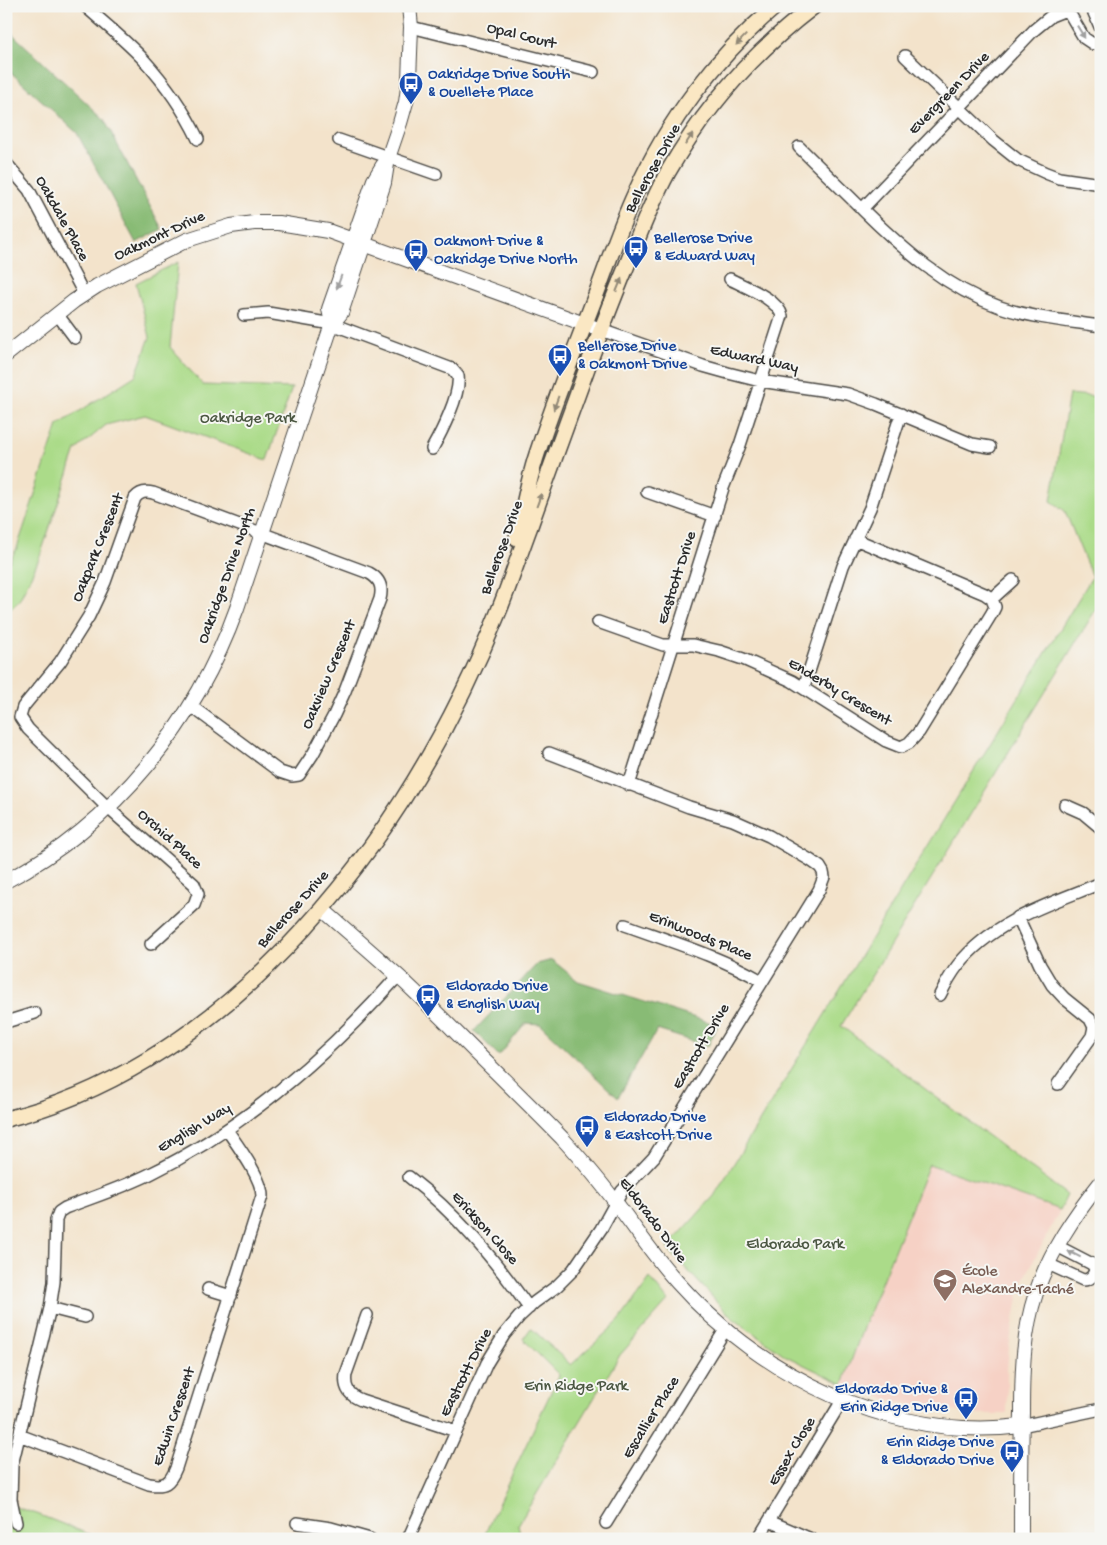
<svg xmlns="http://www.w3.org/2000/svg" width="1107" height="1545" font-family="'Gochi Hand',sans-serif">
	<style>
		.built { fill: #f6d1c5 }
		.green { fill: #abdb89; stroke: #6b835a }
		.forest { fill: #88bb75; stroke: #5a7350 }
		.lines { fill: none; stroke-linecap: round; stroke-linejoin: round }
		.minor-casing { stroke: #494743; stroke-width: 14 }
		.tertiary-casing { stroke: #494743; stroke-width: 16 }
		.secondary-casing { stroke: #494743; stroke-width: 18 }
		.minor { stroke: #fff; stroke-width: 11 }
		.tertiary { stroke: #fff; stroke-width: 14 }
		.secondary { stroke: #fae7c3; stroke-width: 15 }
		.oneway { fill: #a0a0a0 }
		.oneway2 { fill: #928977 }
		.labels { text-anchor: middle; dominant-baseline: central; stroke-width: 4; stroke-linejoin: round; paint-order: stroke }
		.street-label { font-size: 16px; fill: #2b2b2b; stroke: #f6f6f2 }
		.transit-label { font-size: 16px; fill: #164399; stroke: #f6f6f2; text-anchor: start }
		.park-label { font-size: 16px; fill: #4b5742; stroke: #f6f6f2 }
		.education-label { font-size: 16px; fill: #785e54; stroke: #f6f6f2; text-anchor: start }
	</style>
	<rect width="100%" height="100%" fill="#f6f6f2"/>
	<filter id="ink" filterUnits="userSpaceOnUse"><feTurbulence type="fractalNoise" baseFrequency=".02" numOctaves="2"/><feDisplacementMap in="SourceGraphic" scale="10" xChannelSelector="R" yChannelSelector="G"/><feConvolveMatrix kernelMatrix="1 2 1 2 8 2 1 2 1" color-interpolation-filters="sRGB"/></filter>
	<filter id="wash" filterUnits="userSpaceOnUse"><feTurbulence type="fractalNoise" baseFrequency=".0096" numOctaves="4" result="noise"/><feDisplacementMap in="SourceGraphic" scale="20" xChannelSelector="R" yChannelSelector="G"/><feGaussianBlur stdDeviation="1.12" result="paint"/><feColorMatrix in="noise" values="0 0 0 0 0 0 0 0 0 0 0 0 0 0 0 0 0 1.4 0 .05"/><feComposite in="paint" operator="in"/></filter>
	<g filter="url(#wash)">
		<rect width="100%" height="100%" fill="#f3e3cb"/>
		<path class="built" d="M 929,1164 L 1060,1210 L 1020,1287 L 1009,1347 L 1007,1371 L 1007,1413 L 1006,1414 L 972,1414 L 924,1407 L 889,1400 L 843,1384 L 864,1325 Z"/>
		<path class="green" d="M 178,262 L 170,347 L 203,385 L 292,388 L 267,460 L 145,415 L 106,425 L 76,450 L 39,559 L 20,599 L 6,614 L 6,568 L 17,548 L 58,425 L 136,375 L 150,337 L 136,283 Z
			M 1069,394 L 1101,397 L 1101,601 L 841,1026 L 1067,1195 L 1060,1210 L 929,1164 L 864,1325 L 843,1384 L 786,1356 L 731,1317 L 667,1248 L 714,1196 L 1092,577 L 1065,511 L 1051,501 Z
			M 650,1278 L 668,1301 L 620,1355 L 518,1525 L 521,1539 L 483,1539 L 494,1513 L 559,1375 L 523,1339 L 531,1328 L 571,1365 L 619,1321 Z
			M 6,1504 L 37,1514 L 101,1539 L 6,1539 Z"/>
		<path class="forest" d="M 6,28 L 104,119 L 162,229 L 136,243 L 77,133 L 6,68 Z
			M 552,960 L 578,981 L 718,1025 L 708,1046 L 657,1030 L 618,1098 L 540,1024 L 526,1023 L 499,1056 L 474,1031 L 537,964 Z"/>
	</g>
	<g filter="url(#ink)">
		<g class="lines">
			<defs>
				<path id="minor" d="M 85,6 C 105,24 125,40 143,59 C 165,83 184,110 198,139
					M 1091,6 L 1101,29
					M 1067,9 L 1084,38 L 1093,44 L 1101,42
					M 411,27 L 593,72
					M 905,56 L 993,140 L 1018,160 L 1046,173 L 1059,178 L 1101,184
					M 339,140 L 436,174
					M 799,147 C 820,168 842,189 864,211 C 904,250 946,288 1000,307 C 1032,318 1067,321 1101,326
					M 6,163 L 29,190 L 84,294
					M 862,209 L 1034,30 L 1051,16 L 1076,6
					M 57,314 L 75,338
					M 244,315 L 268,313 L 332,324 L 452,369 L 458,376 C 461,394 441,433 432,449
					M 601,330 L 703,366 L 728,373 L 760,381 L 848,394 L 876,404 L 972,444 L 990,447
					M 647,492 L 715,516
					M 855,539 L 985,594 L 992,599 L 1013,580
					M 598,622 L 663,645 L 693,645 L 719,651 L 743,659 L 792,681 L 886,741 L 901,747 L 909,743 L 919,732 L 992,613 L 995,607 L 992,599
					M 804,687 L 843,566 L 870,508 L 901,414
					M 629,785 L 723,488 L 740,445 L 782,316 C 778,299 745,287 730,279
					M 1065,805 L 1083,813 L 1101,828
					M 1018,917 L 1040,965 L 1052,985 L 1064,998 L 1090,1019 L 1094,1027 L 1092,1036 L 1058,1084
					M 625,925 C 672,942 719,956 762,981
					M 151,944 L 194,905 L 198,894 L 194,884 L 108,808 L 28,729 L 20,717 L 23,707 L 60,662 L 89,616 L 105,582 L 135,498 C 140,492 145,491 153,493 L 369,573 C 380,579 383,587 380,599 L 345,691 L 334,715 L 313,754 L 299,775 L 292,776 L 280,772 L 191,706
					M 940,995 C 945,985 951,974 958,965 C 994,920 1050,904 1101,883
					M 6,1022 L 35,1013
					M 409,1177 C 457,1214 494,1259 529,1308
					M 1048,1264 L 1083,1280 C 1090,1280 1094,1276 1095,1269 L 1092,1264 L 1057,1246
					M 208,1289 L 231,1296
					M 50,1308 L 85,1317
					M 367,1315 L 346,1374 C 344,1387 348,1395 361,1400 L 456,1431
					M 1021,1426 L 1101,1409
					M 19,1435 L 149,1484 C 165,1487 170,1483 176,1468 L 262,1196 C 262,1178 238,1146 227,1130
					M 769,1521 L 811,1539
					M 16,1523 L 11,1499 L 12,1465 L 50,1308 L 54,1282 L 56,1220 L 59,1212 L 65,1208 C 93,1197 122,1188 150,1174 C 246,1127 327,1056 398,976
					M 297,1523 L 331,1528 L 370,1539
					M 606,1523 L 725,1330
					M 408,1539 L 487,1363 L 504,1335 L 519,1317 L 535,1302 L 557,1286 L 573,1270 L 601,1229 L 622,1191 L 654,1157 L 819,890 L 824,877 L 823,872 L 820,867 L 810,860 L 769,836 L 733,820 L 689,807 L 549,753
					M 758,1539 L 843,1399"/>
				<path id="tertiary" d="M 332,324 L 329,309 L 374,180 L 383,165
					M 6,355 L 74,301 L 97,286 L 187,240 L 231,226 L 254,223 L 279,223 L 328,231 L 601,330
					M 6,881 C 115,824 196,722 237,608 L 332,324 L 341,313 L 384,183 L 388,158 L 400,123 L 406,102 L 409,80 L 411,27 L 409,6
					M 322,909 C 347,931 373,953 397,975 C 431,1006 462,1039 495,1071 C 517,1093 540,1115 562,1138 C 581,1159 600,1181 617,1204 C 637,1231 656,1259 678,1283 C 762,1377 894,1442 1021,1426
					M 1021,1539 C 1021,1497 1021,1455 1022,1413 C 1022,1372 1023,1332 1036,1293 C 1050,1251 1074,1216 1101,1182"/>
				<path id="secondary" d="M 517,538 C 523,510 528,481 537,454 C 554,403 573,354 592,305 C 607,267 619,228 636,192 C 667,121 717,56 776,6
					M 6,1119 C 106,1095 196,1036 269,965 C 370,867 446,743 498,613 C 510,584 519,555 530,526 C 550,469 571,413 591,357 C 602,328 613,299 625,270 C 638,237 651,203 668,172 C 705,107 755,51 814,6"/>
			</defs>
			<use href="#minor" class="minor-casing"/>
			<use href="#tertiary" class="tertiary-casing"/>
			<use href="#secondary" class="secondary-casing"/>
			<use href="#minor" class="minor"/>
			<use href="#tertiary" class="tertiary"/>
			<use href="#secondary" class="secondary"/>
		</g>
		<defs><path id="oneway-solid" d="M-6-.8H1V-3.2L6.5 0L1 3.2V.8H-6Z" transform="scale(1.25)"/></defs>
		<g class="oneway">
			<use href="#oneway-solid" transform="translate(1081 32) rotate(58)"/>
			<use href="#oneway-solid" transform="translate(339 282) rotate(110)"/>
			<use href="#oneway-solid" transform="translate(1074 1254) rotate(-153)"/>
		</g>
		<g class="oneway2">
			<use href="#oneway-solid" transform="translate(741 40) rotate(134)"/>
			<use href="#oneway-solid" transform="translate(689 139) rotate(-57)"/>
			<use href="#oneway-solid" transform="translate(619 285) rotate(-68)"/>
			<use href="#oneway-solid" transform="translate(556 403) rotate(110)"/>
			<use href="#oneway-solid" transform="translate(539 500) rotate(-70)"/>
		</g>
	</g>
	<defs>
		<symbol id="bus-pin" viewBox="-11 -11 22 30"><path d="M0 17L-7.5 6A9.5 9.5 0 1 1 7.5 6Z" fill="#1a4fb4" stroke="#f6f6f2"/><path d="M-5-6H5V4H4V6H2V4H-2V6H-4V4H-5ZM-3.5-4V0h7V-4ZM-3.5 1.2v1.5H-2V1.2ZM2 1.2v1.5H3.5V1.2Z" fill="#fff"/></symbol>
		<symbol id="school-pin" viewBox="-11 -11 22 30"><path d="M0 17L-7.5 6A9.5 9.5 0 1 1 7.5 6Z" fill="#8d6e63" stroke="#f6f6f2"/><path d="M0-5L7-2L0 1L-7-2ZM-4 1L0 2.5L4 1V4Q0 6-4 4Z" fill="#fff"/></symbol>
	</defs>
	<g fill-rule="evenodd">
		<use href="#bus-pin" x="397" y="70" width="28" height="38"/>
		<use href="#bus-pin" x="622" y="234" width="28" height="38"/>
		<use href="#bus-pin" x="402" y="237" width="28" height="38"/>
		<use href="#bus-pin" x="546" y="342" width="28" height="38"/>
		<use href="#bus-pin" x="414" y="982" width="28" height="38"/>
		<use href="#bus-pin" x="573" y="1113" width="28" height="38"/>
		<use href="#school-pin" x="931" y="1267" width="28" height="38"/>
		<use href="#bus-pin" x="952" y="1385" width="28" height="38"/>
		<use href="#bus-pin" x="998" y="1438" width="28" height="38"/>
	</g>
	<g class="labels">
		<g class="street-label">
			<text transform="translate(521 37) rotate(14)">Opal Court</text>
			<text transform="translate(950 94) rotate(-46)">Evergreen Drive</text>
			<text transform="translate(654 169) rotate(-61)">Bellerose Drive</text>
			<text transform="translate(61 219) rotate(61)">Oakdale Place</text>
			<text transform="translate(160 237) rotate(-25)">Oakmont Drive</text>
			<text transform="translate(754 360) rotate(12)">Edward Way</text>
			<text transform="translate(99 548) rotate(-68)">Oakpark Crescent</text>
			<text transform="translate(503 548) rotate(-70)">Bellerose Drive</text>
			<text transform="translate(228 576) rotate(-70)">Oakridge Drive North</text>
			<text transform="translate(678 578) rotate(-72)">Eastcott Drive</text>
			<text transform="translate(330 675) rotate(-67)">Oakview Crescent</text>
			<text transform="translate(839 693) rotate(31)">Enderby Crescent</text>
			<text transform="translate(169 840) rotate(42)">Orchid Place</text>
			<text transform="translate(294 910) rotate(-48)">Bellerose Drive</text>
			<text transform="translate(700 937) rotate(22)">Erinwoods Place</text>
			<text transform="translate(702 1047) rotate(-59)">Eastcott Drive</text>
			<text transform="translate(195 1129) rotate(-31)">English Way</text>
			<text transform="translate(652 1221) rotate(53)">Eldorado Drive</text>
			<text transform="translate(484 1229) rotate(48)">Erickson Close</text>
			<text transform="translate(467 1373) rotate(-63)">Eastcott Drive</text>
			<text transform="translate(175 1417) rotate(-71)">Edwin Crescent</text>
			<text transform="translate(652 1418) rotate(-58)">Escallier Place</text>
			<text transform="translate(793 1452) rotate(-59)">Essex Close</text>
		</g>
		<g class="transit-label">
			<text x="428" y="75">Oakridge Drive South<tspan x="428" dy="18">&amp; Ouellete Place</tspan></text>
			<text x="654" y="239">Bellerose Drive<tspan x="654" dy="18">&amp; Edward Way</tspan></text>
			<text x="434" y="242">Oakmont Drive &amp;<tspan x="434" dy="18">Oakridge Drive North</tspan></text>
			<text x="578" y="347">Bellerose Drive<tspan x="578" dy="18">&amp; Oakmont Drive</tspan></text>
			<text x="446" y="987">Eldorado Drive<tspan x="446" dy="18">&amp; English Way</tspan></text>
			<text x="604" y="1118">Eldorado Drive<tspan x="604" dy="18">&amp; Eastcott Drive</tspan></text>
			<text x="948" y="1390" text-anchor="end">Eldorado Drive &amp;<tspan x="948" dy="18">Erin Ridge Drive</tspan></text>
			<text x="994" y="1443" text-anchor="end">Erin Ridge Drive<tspan x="994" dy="18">&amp; Eldorado Drive</tspan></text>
		</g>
		<g class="park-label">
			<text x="248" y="419">Oakridge Park</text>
			<text x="795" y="1245">Eldorado Park</text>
			<text x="576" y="1387">Erin Ridge Park</text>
		</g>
		<g class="education-label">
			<text x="962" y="1272">École<tspan x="962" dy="18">Alexandre-Taché</tspan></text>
		</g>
	</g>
	<rect width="1107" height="1545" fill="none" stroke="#f6f6f2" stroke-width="25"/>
</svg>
